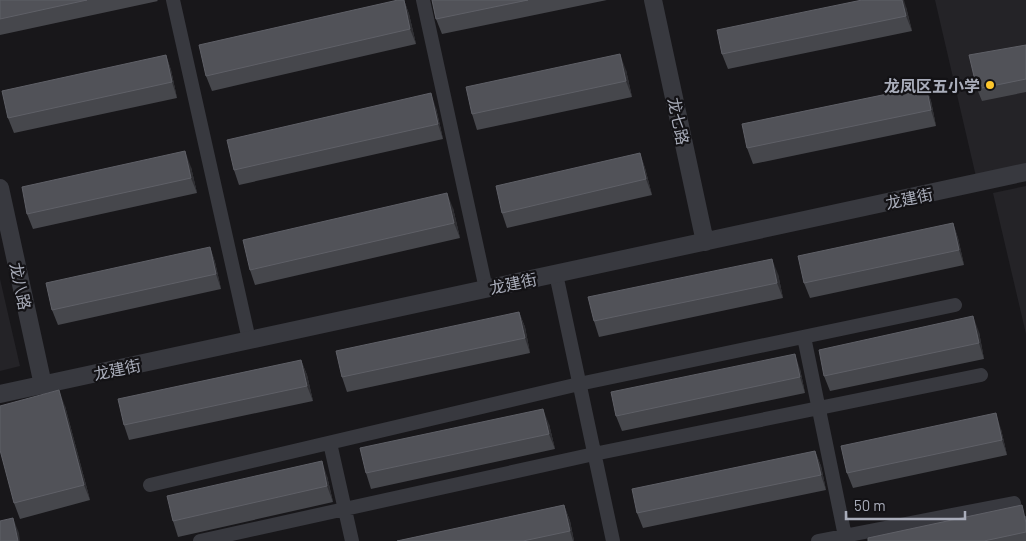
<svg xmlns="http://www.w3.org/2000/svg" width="1026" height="541" font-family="Barlow,'Noto Sans SC',sans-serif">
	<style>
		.built { fill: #242327 }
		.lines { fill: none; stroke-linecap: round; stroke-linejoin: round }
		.minor { stroke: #38393f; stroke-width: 14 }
		.tertiary { stroke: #38393f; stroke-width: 18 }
		.wall { fill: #46474c }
		.shaded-wall { fill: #2f2f33 }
		.building { fill: #515258; stroke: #5f6067 }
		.poi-dot { fill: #fdc62c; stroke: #131215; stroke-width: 2 }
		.labels { text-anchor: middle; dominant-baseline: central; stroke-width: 4.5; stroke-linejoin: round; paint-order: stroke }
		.poi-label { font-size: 16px; font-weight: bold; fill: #a9adba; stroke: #131215; text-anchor: end }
		.street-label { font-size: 16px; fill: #a9adba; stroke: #131215 }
	</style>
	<rect width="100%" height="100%" fill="#18171a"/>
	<path class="built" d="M 935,0 L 1026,0 L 1026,169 L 977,181 Z
		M 1026,186 L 1026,334 L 993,193 Z
		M 0,279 L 20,366 L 0,371 Z"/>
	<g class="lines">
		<path class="minor" d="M 173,0 L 249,340
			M 423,0 L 486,289
			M 556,274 L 613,541
			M 804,337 L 846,541
			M 330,443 L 352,541
			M 150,485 L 579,384 L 955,305
			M 200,541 L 594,454 L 981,375
			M 818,541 L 1014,503"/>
		<path class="tertiary" d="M 653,0 L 705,242
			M 0,188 L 43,385
			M 0,394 L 1026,172"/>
	</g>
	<path class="wall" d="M 0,0 L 157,0 L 158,1 L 0,35 Z
		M 404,0 L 409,14 L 416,44 L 212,91 L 206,76 Z
		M 432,0 L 607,0 L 442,34 L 436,19 Z
		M 906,7 L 912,31 L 728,69 L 722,54 Z
		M 1026,45 L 1026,92 L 982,101 L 977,89 Z
		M 166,55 L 171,70 L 177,98 L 14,133 L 8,118 Z
		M 626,70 L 632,97 L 477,130 L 472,114 Z
		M 926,86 L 931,101 L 936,126 L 753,164 L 747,148 Z
		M 436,108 L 443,139 L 239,185 L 234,170 Z
		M 640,153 L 645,168 L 652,195 L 507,228 L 502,213 Z
		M 191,167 L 197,193 L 33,229 L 27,214 Z
		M 453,208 L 460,238 L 255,285 L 250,270 Z
		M 953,223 L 958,238 L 964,265 L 810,298 L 804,283 Z
		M 210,247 L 215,262 L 221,289 L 58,325 L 52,310 Z
		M 778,274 L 783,298 L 599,337 L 594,321 Z
		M 519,312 L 525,327 L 530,353 L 347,392 L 342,377 Z
		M 979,332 L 984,359 L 830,391 L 824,376 Z
		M 301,360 L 307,375 L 313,401 L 129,440 L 124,425 Z
		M 800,369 L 805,393 L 622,431 L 616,416 Z
		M 65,406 L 90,500 L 20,519 L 14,503 Z
		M 549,424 L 555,449 L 371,489 L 366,473 Z
		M 1001,429 L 1007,455 L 853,488 L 847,473 Z
		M 815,451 L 821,466 L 826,490 L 643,528 L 637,513 Z
		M 327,476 L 333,502 L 178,537 L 173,521 Z
		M 564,505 L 570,521 L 574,541 L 397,541 Z
		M 1026,516 L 1026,541 L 868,541 Z"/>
	<path class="shaded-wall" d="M 404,0 L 409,14 L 416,44 L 410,29 Z
		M 902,0 L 904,0 L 906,7 L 912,31 L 906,16 Z
		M 620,54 L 626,70 L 632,97 L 626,81 Z
		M 166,55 L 171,70 L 177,98 L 172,82 Z
		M 926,86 L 931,101 L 936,126 L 931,110 Z
		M 431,93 L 436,108 L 443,139 L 438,124 Z
		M 185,151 L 191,167 L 197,193 L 191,178 Z
		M 640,153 L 645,168 L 652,195 L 646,179 Z
		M 447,193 L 453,208 L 460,238 L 454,223 Z
		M 953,223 L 958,238 L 964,265 L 959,250 Z
		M 210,247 L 215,262 L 221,289 L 216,274 Z
		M 772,259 L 778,274 L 783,298 L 777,283 Z
		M 519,312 L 525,327 L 530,353 L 525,338 Z
		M 973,316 L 979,332 L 984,359 L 979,343 Z
		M 795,354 L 800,369 L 805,393 L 800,377 Z
		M 301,360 L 307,375 L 313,401 L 307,386 Z
		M 59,390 L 65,406 L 90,500 L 84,485 Z
		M 543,409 L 549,424 L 555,449 L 549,434 Z
		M 996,413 L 1001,429 L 1007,455 L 1002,440 Z
		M 815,451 L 821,466 L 826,490 L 821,475 Z
		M 322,461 L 327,476 L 333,502 L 327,486 Z
		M 564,505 L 570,521 L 574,541 L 573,541 L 570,531 Z
		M 13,518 L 19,533 L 20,541 L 18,541 Z"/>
	<path class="building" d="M 0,0 L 87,0 L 0,19 Z
		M 398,0 L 404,0 L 410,29 L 206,76 L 199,45 Z
		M 432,0 L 528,0 L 436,19 Z
		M 862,0 L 902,0 L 906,16 L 722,54 L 717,30 Z
		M 1026,45 L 1026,79 L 977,89 L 969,55 Z
		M 620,54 L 626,81 L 472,114 L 466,87 Z
		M 166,55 L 172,82 L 8,118 L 2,91 Z
		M 926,86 L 931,110 L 747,148 L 742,124 Z
		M 431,93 L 438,124 L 234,170 L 227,140 Z
		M 185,151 L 191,178 L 27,214 L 22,187 Z
		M 640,153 L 646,179 L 502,213 L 496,186 Z
		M 447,193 L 454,223 L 250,270 L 243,240 Z
		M 953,223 L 959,250 L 804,283 L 798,256 Z
		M 210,247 L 216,274 L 52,310 L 46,283 Z
		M 772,259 L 777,283 L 594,321 L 588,297 Z
		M 519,312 L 525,338 L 342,377 L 336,351 Z
		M 973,316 L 979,343 L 824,376 L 819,350 Z
		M 795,354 L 800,377 L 616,416 L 611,392 Z
		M 301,360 L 307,386 L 124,425 L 118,399 Z
		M 59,390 L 84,485 L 14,503 L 0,450 L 0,406 Z
		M 543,409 L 549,434 L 366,473 L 360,448 Z
		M 996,413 L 1002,440 L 847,473 L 841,446 Z
		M 815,451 L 821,475 L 637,513 L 632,489 Z
		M 322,461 L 327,486 L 173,521 L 167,496 Z
		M 564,505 L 570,531 L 523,541 L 397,541 Z
		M 1022,505 L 1026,523 L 1026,532 L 984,541 L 868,541 L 868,538 Z
		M 13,518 L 18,541 L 0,541 L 0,521 Z"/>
	<circle class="poi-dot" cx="990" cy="85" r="5"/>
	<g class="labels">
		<g class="poi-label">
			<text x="980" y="85">龙凤区五小学</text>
		</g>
		<g class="street-label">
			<text transform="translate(679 121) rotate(78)">龙七路</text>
			<text transform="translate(909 198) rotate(-12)">龙建街</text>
			<text transform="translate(513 283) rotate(-12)">龙建街</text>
			<text transform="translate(21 286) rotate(78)">龙八路</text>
			<text transform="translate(117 369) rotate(-12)">龙建街</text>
		</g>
	</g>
	<path d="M846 511v8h119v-8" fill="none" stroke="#a9adba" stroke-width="2.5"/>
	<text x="854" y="511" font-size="15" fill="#a9adba" stroke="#131215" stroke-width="4" paint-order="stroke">50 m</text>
</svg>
